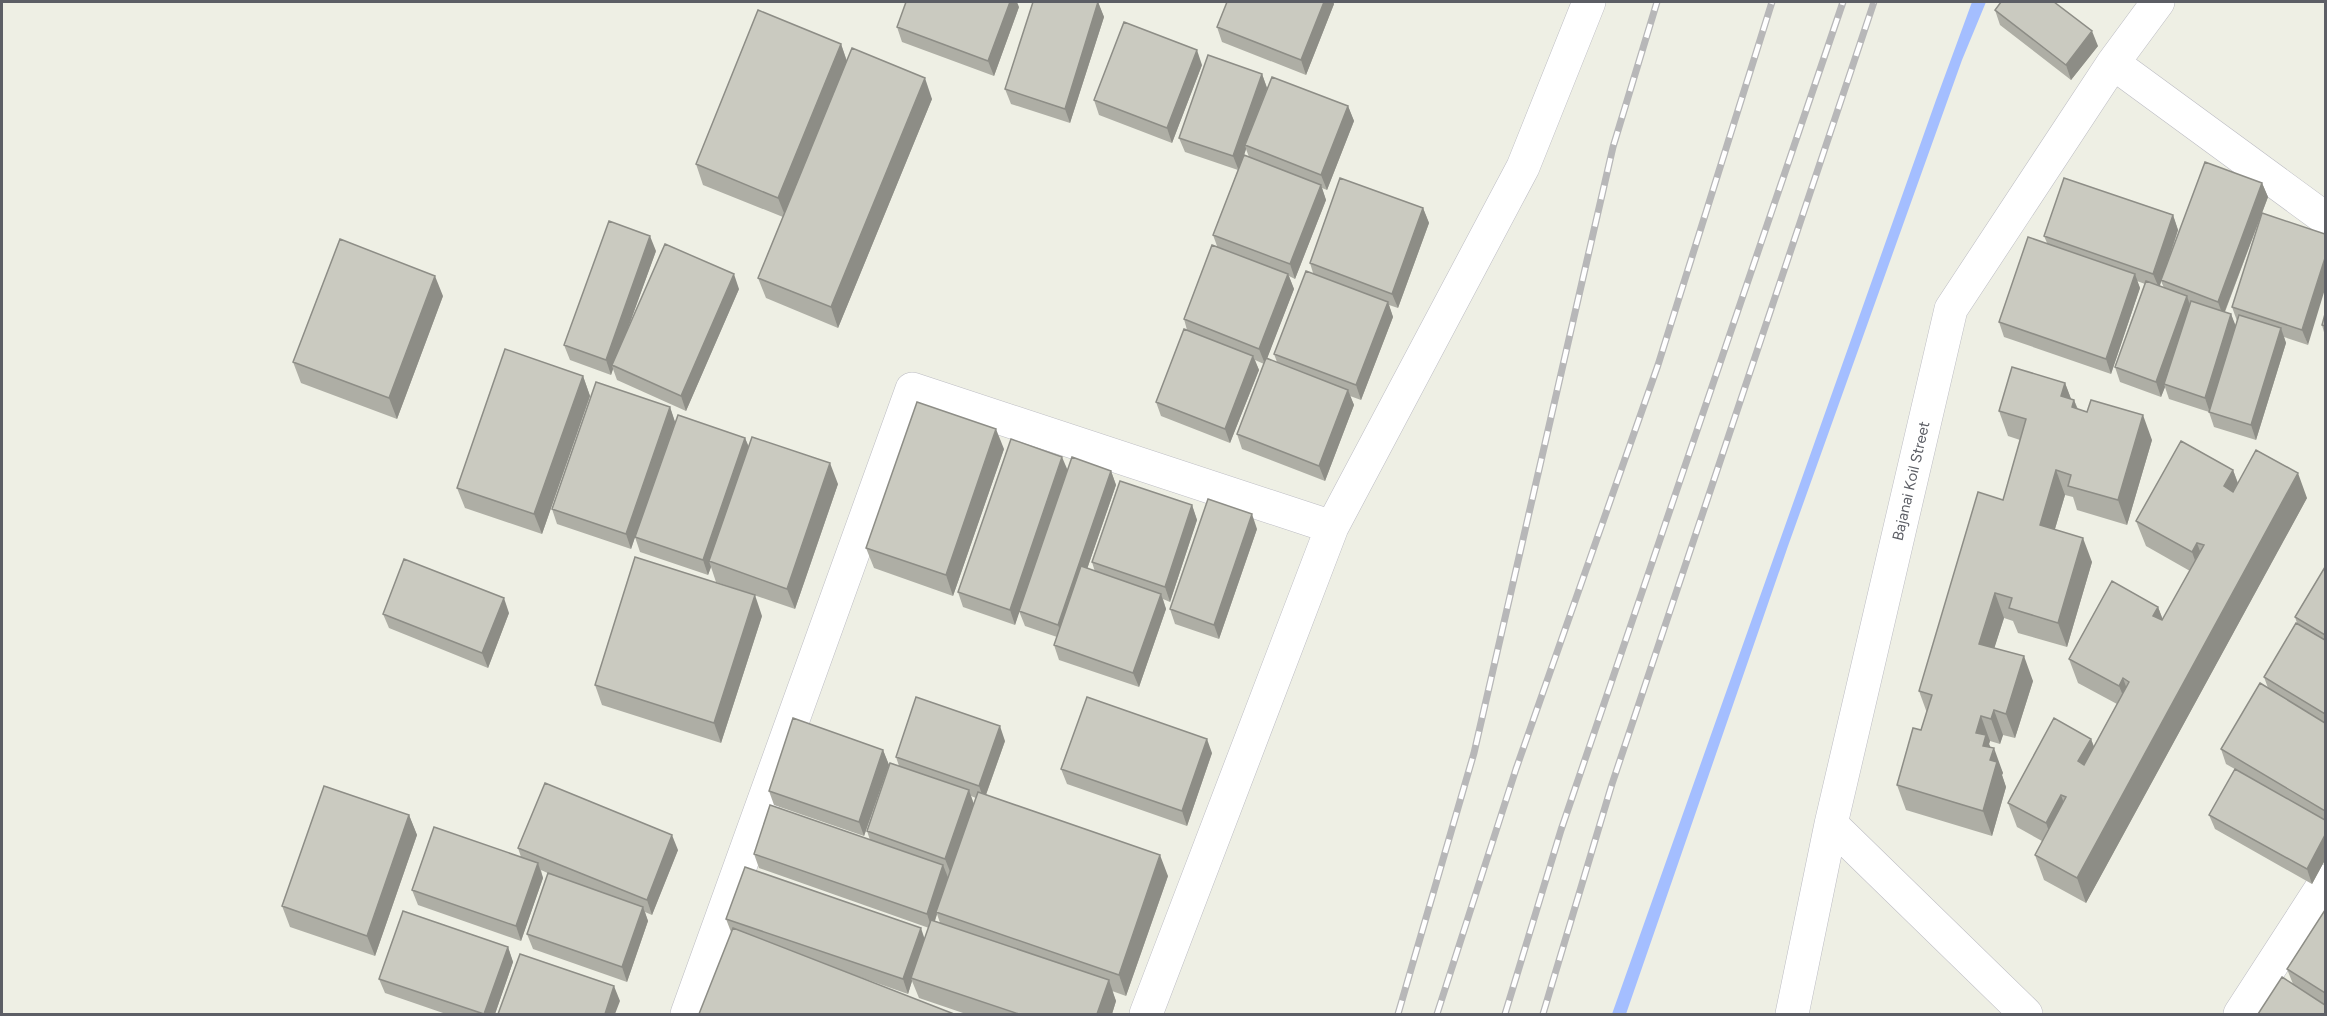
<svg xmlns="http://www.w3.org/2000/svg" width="2327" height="1016" font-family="Figtree,sans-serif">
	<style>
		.water { fill: #a4beff }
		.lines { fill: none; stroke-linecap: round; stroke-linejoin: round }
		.minor-casing { stroke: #bcbcc3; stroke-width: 34 }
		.minor { stroke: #fff; stroke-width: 33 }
		.rail-casing { stroke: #b7b7b8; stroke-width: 7 }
		.rail { stroke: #fff; stroke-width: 4.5; stroke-dasharray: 14; stroke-linecap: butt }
		.wall { fill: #aeaea5; fill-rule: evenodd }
		.shaded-wall { fill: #8d8d86 }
		.building { fill: #cacac0; stroke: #8d8d86; stroke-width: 1.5 }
		.labels { text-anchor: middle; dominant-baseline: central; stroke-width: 6; stroke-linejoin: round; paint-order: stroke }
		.street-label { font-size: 15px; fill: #5c5e65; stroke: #fff }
	</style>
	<rect width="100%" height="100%" fill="#eeefe4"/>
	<path class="water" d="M 1972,2 L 1986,2 L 1962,60 L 1788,546 L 1626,1014 L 1612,1014 L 1936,100 Z"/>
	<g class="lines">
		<defs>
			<path id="minor" d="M 2113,63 L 2326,219
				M 1831,824 L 2026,1014
				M 687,1014 L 912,389 L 1332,527
				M 1146,1014 L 1332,527 L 1523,167 L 1589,2
				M 1792,1014 L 1831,824 L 1951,309 L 2113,63 L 2158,2
				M 2240,1014 L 2326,881"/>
		</defs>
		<use href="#minor" class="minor-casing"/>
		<use href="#minor" class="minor"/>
		<defs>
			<path id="rail" d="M 1398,1014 L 1474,753 L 1613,147 L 1657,2
				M 1437,1014 L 1516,769 L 1658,365 L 1772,2
				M 1505,1014 L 1561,830 L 1843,2
				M 1543,1014 L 1612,784 L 1874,2"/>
		</defs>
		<use href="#rail" class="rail-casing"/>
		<use href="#rail" class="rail"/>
	</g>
	<path class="wall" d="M 1098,2 L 1104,17 L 1070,123 L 1011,104 L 1005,89 Z
		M 1227,2 L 1333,2 L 1334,4 L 1306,75 L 1222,42 L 1217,27 Z
		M 1019,7 L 994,76 L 902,42 L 897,27 Z
		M 1995,10 L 2098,46 L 2071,80 L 2000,25 Z
		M 841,44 L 847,61 L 932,99 L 838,328 L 766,298 L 758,278 L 783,217 L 703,185 L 696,164 Z
		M 1202,65 L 1172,143 L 1099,115 L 1094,100 Z
		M 1262,74 L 1267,88 L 1348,106 L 1354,121 L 1327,190 L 1322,188 L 1326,200 L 1295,279 L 1289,276 L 1294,289 L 1267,358 L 1277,362 L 1274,354 L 1313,273 L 1310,263 L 1423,208 L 1429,223 L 1398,308 L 1389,305 L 1393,317 L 1361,400 L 1350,396 L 1354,405 L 1325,481 L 1242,449 L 1237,434 L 1264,364 L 1255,360 L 1259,370 L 1230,443 L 1161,416 L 1156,402 L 1187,330 L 1184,319 L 1217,246 L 1213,235 L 1238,170 L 1185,152 L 1179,138 ZM 1246,149 L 1249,157 L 1244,155 Z
		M 2262,183 L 2268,197 L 2225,312 L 2231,314 L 2235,326 L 2237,321 L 2232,307 L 2262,213 L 2308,345 L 2284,337 L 2286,343 L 2256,440 L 2214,427 L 2209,412 L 2169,399 L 2165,387 L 2161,397 L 2120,382 L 2115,367 L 2145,284 L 2137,281 L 2140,288 L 2111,374 L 2004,337 L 1999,322 L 2047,243 L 2044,236 L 2173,215 L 2178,230 L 2169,259 ZM 2161,281 L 2164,288 L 2160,286 Z
		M 656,251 L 627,330 L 739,289 L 686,411 L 617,380 L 613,369 L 611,375 L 570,360 L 564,345 Z
		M 443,296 L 397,419 L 301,383 L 293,362 Z
		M 2325,314 L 2325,336 L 2322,325 Z
		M 583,376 L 590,396 L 542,534 L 465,508 L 457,488 Z
		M 2065,383 L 2071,399 L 2074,400 L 2078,409 L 2152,440 L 2127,525 L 2077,510 L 2073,497 L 2065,495 L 2055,529 L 2092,562 L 2067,647 L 2018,633 L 2013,621 L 2004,618 L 1994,648 L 2033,681 L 2015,738 L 2003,735 L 2000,744 L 1990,741 L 1989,744 L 2003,773 L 2002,775 L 2006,787 L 1992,836 L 1906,810 L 1897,785 L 1921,730 L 1927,713 L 1919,691 L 2003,500 L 2020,440 L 2008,436 L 1999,411 Z
		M 670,407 L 675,422 L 745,438 L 749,447 L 838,484 L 795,609 L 716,582 L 711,567 L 708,575 L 640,552 L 635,537 L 631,549 L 557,524 L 552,509 Z
		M 1004,449 L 953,596 L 874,568 L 866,548 Z
		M 2233,470 L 2238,483 L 2307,498 L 2086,903 L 2044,880 L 2035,855 L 2042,841 L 2017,827 L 2008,803 L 2091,739 L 2094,747 L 2117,704 L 2078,683 L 2069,659 L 2158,607 L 2163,620 L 2190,571 L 2146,546 L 2136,521 Z
		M 1068,471 L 1111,471 L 1116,485 L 1087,569 L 1095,572 L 1092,562 L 1192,505 L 1197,520 L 1170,602 L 1163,599 L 1166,609 L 1139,687 L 1059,660 L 1054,645 L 1057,637 L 1025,626 L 1019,611 L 1015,625 L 963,607 L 958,592 Z
		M 1257,529 L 1219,639 L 1175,624 L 1170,609 Z
		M 2325,567 L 2325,860 L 2312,884 L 2215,829 L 2209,815 L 2240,772 L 2226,764 L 2221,749 L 2268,688 L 2264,677 L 2297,623 L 2295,617 Z
		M 509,613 L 488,668 L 389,628 L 383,614 Z
		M 762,616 L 721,743 L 602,705 L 595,685 Z
		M 1005,741 L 986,795 L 1168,876 L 1126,996 L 1112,991 L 1116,1001 L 1112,1014 L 966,1014 L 919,998 L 912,981 L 908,994 L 731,932 L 726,919 L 925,939 L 929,928 L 759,868 L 754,854 L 870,840 L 867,831 L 899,766 L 896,757 ZM 971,796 L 976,798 L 974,804 ZM 937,914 L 940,923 L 935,921 Z
		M 883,750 L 889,765 L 864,836 L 774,805 L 769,791 Z
		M 1212,753 L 1187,826 L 1067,784 L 1061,769 Z
		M 409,815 L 417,835 L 375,956 L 290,927 L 282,906 Z
		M 518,848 L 678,850 L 652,915 L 645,912 L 648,921 L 627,982 L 533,949 L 527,934 L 554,876 L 541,870 L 543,878 L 521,941 L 418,905 L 412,890 L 521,857 Z
		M 2325,910 L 2325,1005 L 2293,984 L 2287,969 Z
		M 508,947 L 513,962 L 495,1014 L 446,1014 L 385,993 L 379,979 Z"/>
	<path class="shaded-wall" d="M 1010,2 L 1017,2 L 1019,7 L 994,76 L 988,61 Z
		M 1098,2 L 1104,17 L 1070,123 L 1065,109 Z
		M 1324,2 L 1333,2 L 1334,4 L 1306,75 L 1301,60 Z
		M 2092,31 L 2098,46 L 2071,80 L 2066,65 Z
		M 841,44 L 848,65 L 786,218 L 778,198 Z
		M 1197,50 L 1202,65 L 1172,143 L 1167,128 Z
		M 1262,74 L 1267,88 L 1245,145 L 1246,149 L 1239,171 L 1233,156 Z
		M 925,78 L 932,99 L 838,328 L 831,307 Z
		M 1348,106 L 1354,121 L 1327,190 L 1321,175 Z
		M 2262,183 L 2268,197 L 2223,316 L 2218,302 Z
		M 1321,185 L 1326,200 L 1295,279 L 1290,264 Z
		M 1423,208 L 1429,223 L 1398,308 L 1392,294 Z
		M 2173,215 L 2178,230 L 2159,288 L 2153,274 Z
		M 650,236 L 656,251 L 614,367 L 612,365 L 613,369 L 611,375 L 606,360 Z
		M 2325,258 L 2325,289 L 2308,345 L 2302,330 Z
		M 734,274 L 739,289 L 686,411 L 681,396 Z
		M 1288,274 L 1294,289 L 1265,364 L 1259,349 Z
		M 2135,274 L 2140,288 L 2111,374 L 2106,359 Z
		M 435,276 L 443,296 L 397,419 L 389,398 Z
		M 2187,296 L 2192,311 L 2164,384 L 2165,387 L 2161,397 L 2156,382 Z
		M 1388,302 L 1393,317 L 1361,400 L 1356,385 Z
		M 2231,314 L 2237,329 L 2210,413 L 2205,398 Z
		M 2281,328 L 2286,343 L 2256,440 L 2251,425 Z
		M 1253,356 L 1259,370 L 1230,443 L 1225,429 Z
		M 583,376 L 590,396 L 542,534 L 534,514 Z
		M 2065,383 L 2073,404 L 2074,400 L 2083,425 L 2061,396 Z
		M 1348,390 L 1354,405 L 1325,481 L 1319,466 Z
		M 670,407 L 675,422 L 631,549 L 626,534 Z
		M 2143,415 L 2152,440 L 2127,525 L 2118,500 Z
		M 996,429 L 1004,449 L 953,596 L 946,575 Z
		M 745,438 L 751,453 L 709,561 L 711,567 L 708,575 L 703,560 Z
		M 1062,457 L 1068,471 L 1015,625 L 1010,610 Z
		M 830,463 L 838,484 L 795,609 L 787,589 Z
		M 2056,470 L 2065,495 L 2049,549 L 2040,525 Z
		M 2233,470 L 2242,495 L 2233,511 L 2224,486 Z
		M 1111,471 L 1116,485 L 1063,639 L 1058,625 Z
		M 2298,473 L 2307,498 L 2086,903 L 2077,878 Z
		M 1192,505 L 1197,520 L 1170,602 L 1165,587 Z
		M 1252,514 L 1257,529 L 1219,639 L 1214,625 Z
		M 2083,538 L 2092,562 L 2067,647 L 2058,623 Z
		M 2197,543 L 2206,567 L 2201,577 L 2192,552 Z
		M 1995,593 L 2004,618 L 1988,668 L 1979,644 Z
		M 1161,594 L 1166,609 L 1139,687 L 1133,673 Z
		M 755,595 L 762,616 L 721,743 L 714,723 Z
		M 504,598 L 509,613 L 488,668 L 482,653 Z
		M 2158,607 L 2167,631 L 2153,616 Z
		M 2024,656 L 2033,681 L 2015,738 L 2006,714 Z
		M 2123,678 L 2132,703 L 2129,710 L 2119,686 Z
		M 1994,710 L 2003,735 L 2000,744 L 1991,719 Z
		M 1981,716 L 1990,741 L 1989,744 L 1993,753 L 1994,748 L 2003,773 L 2002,775 L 2006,787 L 1992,836 L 1983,811 L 1976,733 Z
		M 1000,726 L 1005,741 L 984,800 L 979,786 Z
		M 1207,739 L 1212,753 L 1187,826 L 1182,811 Z
		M 2091,739 L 2100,763 L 2087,786 L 2078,761 Z
		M 883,750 L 889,765 L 864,836 L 859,822 Z
		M 969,790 L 974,805 L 951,874 L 945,859 Z
		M 2061,795 L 2070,820 L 2055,848 L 2046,823 Z
		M 409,815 L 417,835 L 375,956 L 367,936 Z
		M 672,835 L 678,850 L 652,915 L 647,900 Z
		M 2325,835 L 2325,860 L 2312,884 L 2307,869 Z
		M 1160,855 L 1168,876 L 1126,996 L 1119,975 Z
		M 538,863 L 543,878 L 521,941 L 516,926 Z
		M 943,865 L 949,880 L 936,912 L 937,914 L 932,929 L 927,914 Z
		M 643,907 L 648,921 L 627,982 L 622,967 Z
		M 921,928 L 926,943 L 911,978 L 912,981 L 908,994 L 903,979 Z
		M 508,947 L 513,962 L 495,1014 L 484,1014 Z
		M 1109,980 L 1116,1001 L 1112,1014 L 1097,1014 Z
		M 614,986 L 620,1001 L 615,1014 L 605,1014 Z"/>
	<path class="building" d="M 906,2 L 1010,2 L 988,61 L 897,27 Z
		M 1033,2 L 1098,2 L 1065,109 L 1005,89 Z
		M 1227,2 L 1324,2 L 1301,60 L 1217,27 Z
		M 2001,2 L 2054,2 L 2092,31 L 2066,65 L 1995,10 Z
		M 758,10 L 841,44 L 778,198 L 696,164 Z
		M 1124,22 L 1197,50 L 1167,128 L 1094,100 Z
		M 852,48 L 925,78 L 831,307 L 758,278 Z
		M 1208,55 L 1262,74 L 1233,156 L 1179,138 Z
		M 1272,77 L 1348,106 L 1321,175 L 1245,145 Z
		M 1244,155 L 1321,185 L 1290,264 L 1213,235 Z
		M 2205,162 L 2262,183 L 2218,302 L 2161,280 Z
		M 1340,178 L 1423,208 L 1392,294 L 1310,263 Z
		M 2064,178 L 2173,215 L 2153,274 L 2044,236 Z
		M 2262,213 L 2325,234 L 2325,258 L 2302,330 L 2232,307 Z
		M 609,221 L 650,236 L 606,360 L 564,345 Z
		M 2028,237 L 2135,274 L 2106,359 L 1999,322 Z
		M 340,239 L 435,276 L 389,398 L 293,362 Z
		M 665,244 L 734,274 L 681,396 L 612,365 Z
		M 1212,245 L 1288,274 L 1259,349 L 1184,319 Z
		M 1306,271 L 1388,302 L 1356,385 L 1274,354 Z
		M 2146,281 L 2187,296 L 2156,382 L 2115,367 Z
		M 2191,301 L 2231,314 L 2205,398 L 2164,384 Z
		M 2325,314 L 2325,326 L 2322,325 Z
		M 2239,315 L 2281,328 L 2251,425 L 2209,412 Z
		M 1184,329 L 1253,356 L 1225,429 L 1156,402 Z
		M 505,349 L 583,376 L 534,514 L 457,488 Z
		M 1266,358 L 1348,390 L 1319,466 L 1237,434 Z
		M 2012,367 L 2065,383 L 2061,396 L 2074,400 L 2072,407 L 2087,412 L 2091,400 L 2143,415 L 2118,500 L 2068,486 L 2071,475 L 2056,470 L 2040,525 L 2083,538 L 2058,623 L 2009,608 L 2012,598 L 1995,593 L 1979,644 L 2024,656 L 2006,714 L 1994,710 L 1991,719 L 1981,716 L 1976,733 L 1986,735 L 1983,746 L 1994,748 L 1990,760 L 1997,762 L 1983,811 L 1897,785 L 1913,728 L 1921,730 L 1932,695 L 1919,691 L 1978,492 L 2003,500 L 2026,419 L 1999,411 Z
		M 596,382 L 670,407 L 626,534 L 552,509 Z
		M 917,402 L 996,429 L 946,575 L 866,548 Z
		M 678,415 L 745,438 L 703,560 L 635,537 Z
		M 752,437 L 830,463 L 787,589 L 709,561 Z
		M 1011,439 L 1062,457 L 1010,610 L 958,592 Z
		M 2181,441 L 2233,470 L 2224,486 L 2233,492 L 2256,450 L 2298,473 L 2077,878 L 2035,855 L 2066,797 L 2061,795 L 2046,823 L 2008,803 L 2054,718 L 2091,739 L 2078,761 L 2084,765 L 2129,682 L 2123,678 L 2119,686 L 2069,659 L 2112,581 L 2158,607 L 2153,616 L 2162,620 L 2204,545 L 2197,543 L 2192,552 L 2136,521 Z
		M 1072,457 L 1111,471 L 1058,625 L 1019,611 Z
		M 1120,481 L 1192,505 L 1165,587 L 1092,562 Z
		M 1208,499 L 1252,514 L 1214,625 L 1170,609 Z
		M 635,557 L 755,595 L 714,723 L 595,685 Z
		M 404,559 L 504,598 L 482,653 L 383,614 Z
		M 1081,566 L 1161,594 L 1133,673 L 1054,645 Z
		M 2325,567 L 2325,635 L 2295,617 Z
		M 2296,623 L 2325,640 L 2325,714 L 2264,677 Z
		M 2260,683 L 2325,723 L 2325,811 L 2221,749 Z
		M 916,697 L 1000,726 L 979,786 L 896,757 Z
		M 1087,697 L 1207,739 L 1182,811 L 1061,769 Z
		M 793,718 L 883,750 L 859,822 L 769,791 Z
		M 890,763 L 969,790 L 945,859 L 867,831 Z
		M 2235,769 L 2325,820 L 2325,835 L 2307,869 L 2209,815 Z
		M 545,783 L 672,835 L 647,900 L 518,848 Z
		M 324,786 L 409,815 L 367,936 L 282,906 Z
		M 978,792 L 1160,855 L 1119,975 L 936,912 Z
		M 770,805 L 943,865 L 927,914 L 754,854 Z
		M 434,827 L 538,863 L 516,926 L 412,890 Z
		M 745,867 L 921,928 L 903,979 L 726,919 Z
		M 548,873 L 643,907 L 622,967 L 527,934 Z
		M 2325,910 L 2325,993 L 2287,969 Z
		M 403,911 L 508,947 L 484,1014 L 379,979 Z
		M 931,920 L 1109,980 L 1097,1014 L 1019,1014 L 911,978 Z
		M 733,928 L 954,1014 L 699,1014 Z
		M 520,954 L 614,986 L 605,1014 L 498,1014 Z
		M 2282,977 L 2325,1005 L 2325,1014 L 2258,1014 Z"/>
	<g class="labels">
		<g class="street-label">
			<text transform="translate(1911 481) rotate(-77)">Bajanai Koil Street</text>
		</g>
	</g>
	<rect width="2327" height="1016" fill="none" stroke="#5c5e65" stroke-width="6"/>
</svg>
